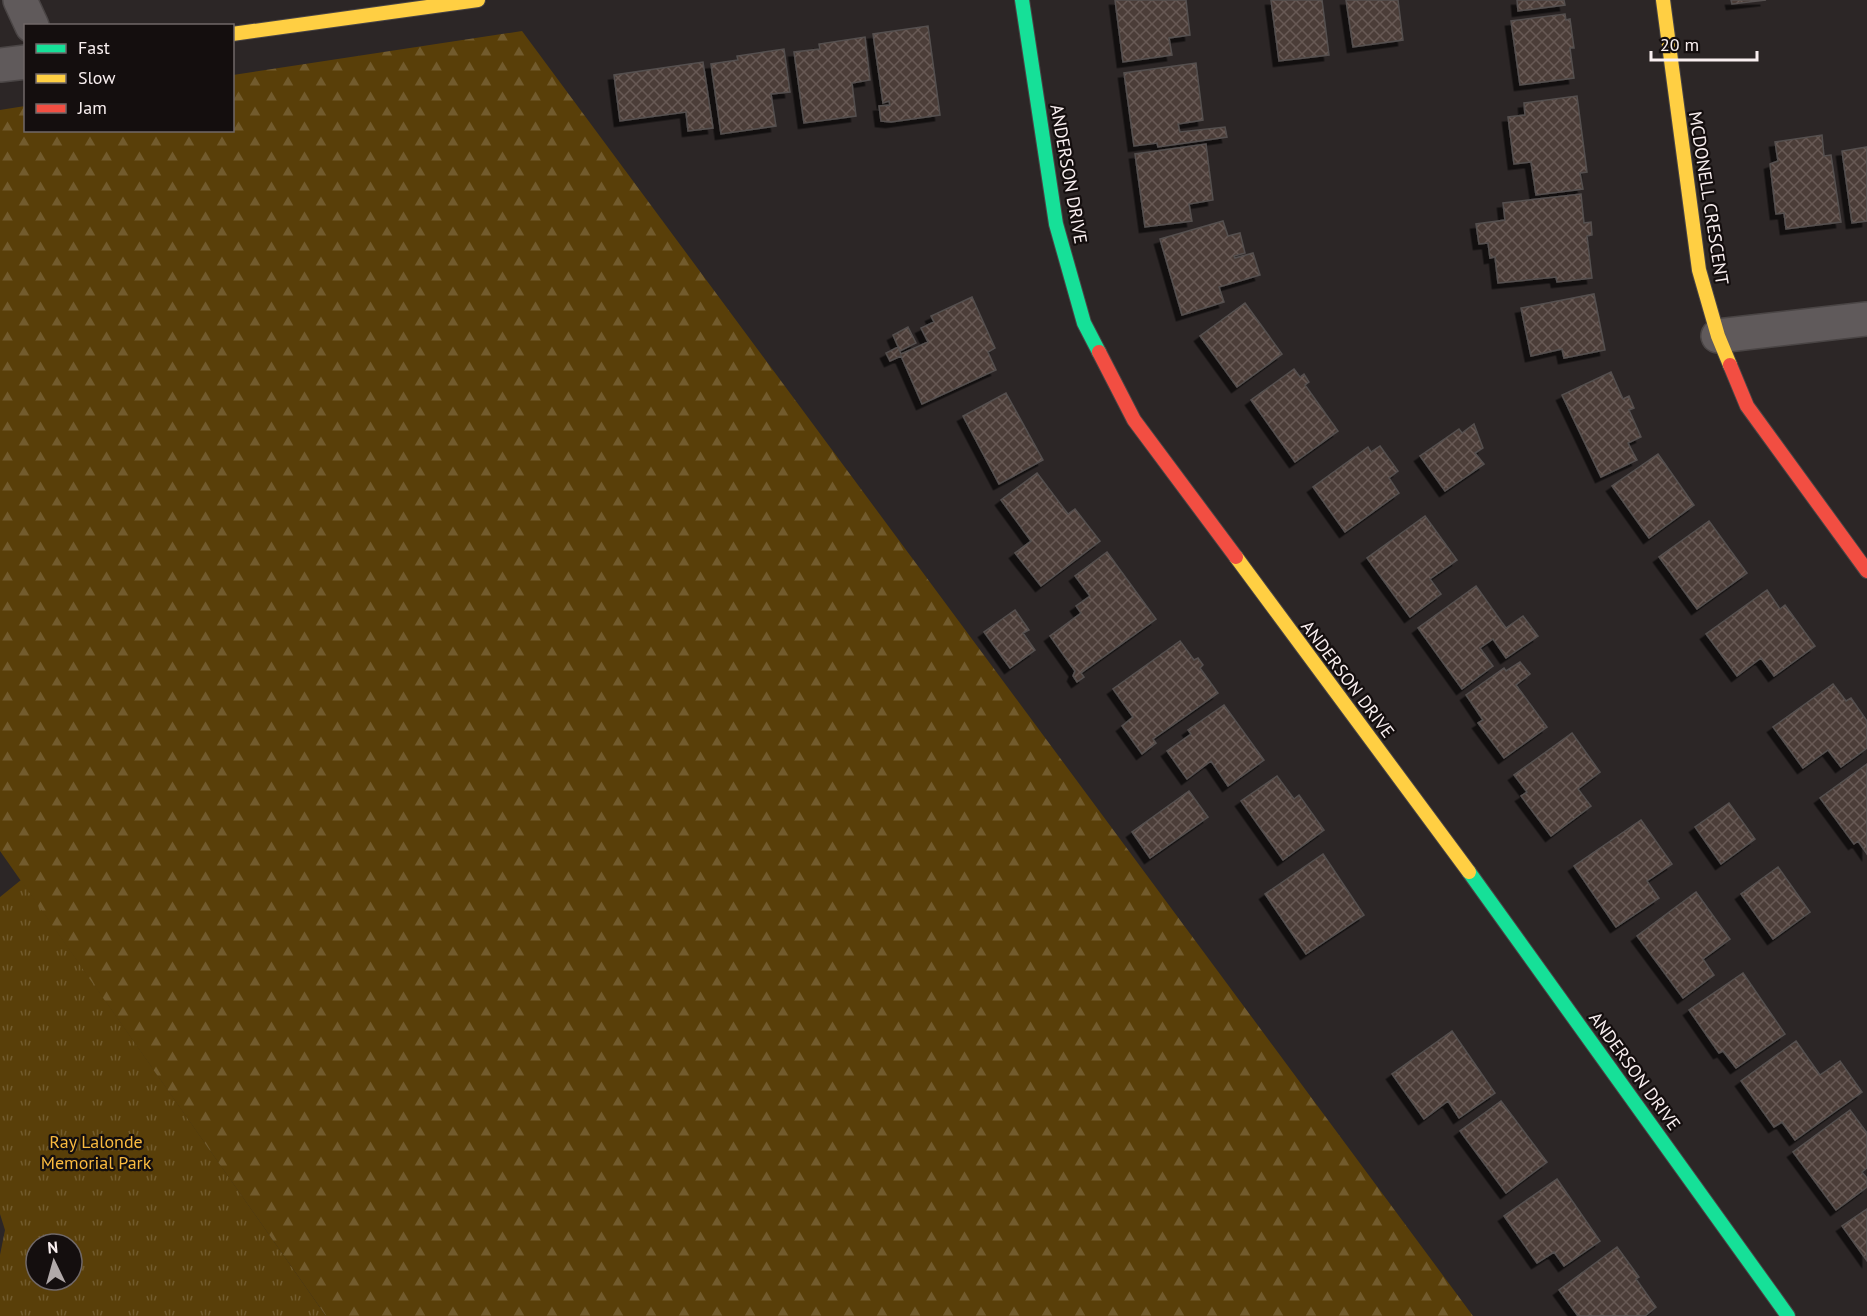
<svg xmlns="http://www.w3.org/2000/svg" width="1867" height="1316" font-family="'PT Sans',sans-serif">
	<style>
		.grass { fill: url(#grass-tufts); fill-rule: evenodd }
		.forest { fill: url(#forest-firs) }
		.building { fill: url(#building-cross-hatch); stroke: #55504f; stroke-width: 1.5; filter: url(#shadow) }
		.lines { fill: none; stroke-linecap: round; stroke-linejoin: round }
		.street-casing { stroke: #4a4545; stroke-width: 36 }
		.fast-casing { stroke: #4a4545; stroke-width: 16 }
		.slow-casing { stroke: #4a4545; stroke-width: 16 }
		.jam-casing { stroke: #4a4545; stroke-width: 16 }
		.street { stroke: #605a5b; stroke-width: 33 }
		.fast { stroke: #16e098; stroke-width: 14 }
		.slow { stroke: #ffcf43; stroke-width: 14 }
		.jam { stroke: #f24e42; stroke-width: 14 }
		.labels { text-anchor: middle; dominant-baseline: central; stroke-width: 4.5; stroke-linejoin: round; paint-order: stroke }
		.street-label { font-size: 18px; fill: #f9eff0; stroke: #140e0e }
		.park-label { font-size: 18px; fill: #faba3f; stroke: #140e0e }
	</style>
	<defs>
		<pattern id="grass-tufts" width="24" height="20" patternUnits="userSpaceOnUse" patternTransform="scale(1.5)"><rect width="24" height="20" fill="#593f09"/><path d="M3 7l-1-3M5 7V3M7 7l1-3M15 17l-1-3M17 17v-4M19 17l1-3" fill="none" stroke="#725b2d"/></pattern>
		<pattern id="forest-firs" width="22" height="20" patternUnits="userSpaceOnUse" patternTransform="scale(1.5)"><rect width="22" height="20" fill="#593f09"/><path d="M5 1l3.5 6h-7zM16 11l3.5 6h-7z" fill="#725b2d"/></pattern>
		<pattern id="building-cross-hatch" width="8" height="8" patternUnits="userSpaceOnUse" patternTransform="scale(1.5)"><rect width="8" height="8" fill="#4c3e38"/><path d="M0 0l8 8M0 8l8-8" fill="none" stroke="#675a55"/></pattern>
		<filter id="shadow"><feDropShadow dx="-5.5" dy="5.5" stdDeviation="0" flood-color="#0009"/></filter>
	</defs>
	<rect width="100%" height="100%" fill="#2c2626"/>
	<path class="grass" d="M 21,880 L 326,1316 L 0,1316 L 0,1255 L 5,1230 L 0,1214 L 0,897 ZM 36,1244 L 72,1244 L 72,1280 L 36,1280 Z"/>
	<path class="forest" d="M 522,31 L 1473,1316 L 326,1316 L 0,851 L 0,110 L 25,106 L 26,130 L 232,130 L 233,75 Z"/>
	<path class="building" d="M 1115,0 L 1186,0 L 1190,35 L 1169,38 L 1172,55 L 1123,62 Z
		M 1271,0 L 1322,0 L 1329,55 L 1279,61 Z
		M 1346,0 L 1398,0 L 1403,40 L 1353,47 Z
		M 1517,0 L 1564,0 L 1565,5 L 1518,11 Z
		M 1731,0 L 1766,0 L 1732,4 Z
		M 1565,14 L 1566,20 L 1570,19 L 1574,48 L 1570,48 L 1574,78 L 1520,85 L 1511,21 Z
		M 928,26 L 940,115 L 891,122 L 881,121 L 879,106 L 890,105 L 889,101 L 883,103 L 873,34 Z
		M 865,37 L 870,80 L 852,83 L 856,116 L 804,123 L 794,52 L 820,49 L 819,44 Z
		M 784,49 L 790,92 L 771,94 L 776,126 L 721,134 L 711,64 L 738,60 L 737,56 Z
		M 703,62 L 713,128 L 688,131 L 686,112 L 620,121 L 614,75 Z
		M 1196,63 L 1203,120 L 1178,124 L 1180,132 L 1225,127 L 1227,137 L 1158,147 L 1157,143 L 1134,146 L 1124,73 Z
		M 1577,96 L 1587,172 L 1580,173 L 1583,189 L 1536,195 L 1531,162 L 1514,164 L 1508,117 L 1525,115 L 1524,103 Z
		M 1822,135 L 1824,156 L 1831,155 L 1841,222 L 1786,229 L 1784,213 L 1776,214 L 1770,164 L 1778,161 L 1775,142 Z
		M 1206,144 L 1213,200 L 1189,204 L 1192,221 L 1145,227 L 1135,154 Z
		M 1867,147 L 1867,221 L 1852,223 L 1842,151 Z
		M 1581,194 L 1584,223 L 1591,222 L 1592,235 L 1587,236 L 1592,278 L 1557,282 L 1556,277 L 1498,283 L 1495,257 L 1490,258 L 1488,243 L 1479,244 L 1476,224 L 1505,220 L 1503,203 Z
		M 1223,221 L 1228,236 L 1240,233 L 1245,253 L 1234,256 L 1235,258 L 1253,253 L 1260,275 L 1219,287 L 1224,302 L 1182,315 L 1160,239 Z
		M 1594,294 L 1605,350 L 1564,358 L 1562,349 L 1531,356 L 1521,308 Z
		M 972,297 L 995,348 L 988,352 L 996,370 L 922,404 L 901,356 L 890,361 L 886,353 L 898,347 L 901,354 L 928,342 L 921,328 L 934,322 L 931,316 Z
		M 1245,303 L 1282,354 L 1237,387 L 1200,336 Z
		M 908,327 L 916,343 L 900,351 L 893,335 Z
		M 1294,369 L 1300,377 L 1304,374 L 1309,382 L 1305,385 L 1338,431 L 1295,462 L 1251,400 Z
		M 1611,372 L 1623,399 L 1629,396 L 1634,408 L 1629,410 L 1641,437 L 1628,443 L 1637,460 L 1601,477 L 1562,395 Z
		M 1006,393 L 1043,460 L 999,484 L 963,416 Z
		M 1474,424 L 1483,448 L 1475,453 L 1484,464 L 1445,491 L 1420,456 L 1459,429 L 1462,433 Z
		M 1380,446 L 1398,471 L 1389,478 L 1399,493 L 1345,532 L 1313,487 L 1368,447 L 1371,452 Z
		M 1658,454 L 1694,505 L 1649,538 L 1612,486 Z
		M 1037,473 L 1068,514 L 1075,509 L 1100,541 L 1041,586 L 1015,553 L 1031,541 L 1001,500 Z
		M 1425,516 L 1457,560 L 1430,579 L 1441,594 L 1410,617 L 1367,558 Z
		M 1709,521 L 1747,573 L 1697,609 L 1659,557 Z
		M 1107,552 L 1156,619 L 1081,673 L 1084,677 L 1077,682 L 1073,676 L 1075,671 L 1050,636 L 1081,613 L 1076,606 L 1090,596 L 1075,576 Z
		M 1476,586 L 1506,628 L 1523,616 L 1538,636 L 1506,658 L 1493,639 L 1480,648 L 1493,666 L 1462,689 L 1418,628 Z
		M 1767,590 L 1780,609 L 1785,605 L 1815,646 L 1774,676 L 1761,658 L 1737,676 L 1706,634 Z
		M 1015,610 L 1029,630 L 1023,633 L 1035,650 L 1010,668 L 984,632 Z
		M 1180,641 L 1194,660 L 1198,658 L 1203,665 L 1200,668 L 1218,693 L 1153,739 L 1156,743 L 1142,754 L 1122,726 L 1133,717 L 1113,689 Z
		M 1520,662 L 1530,674 L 1516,685 L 1547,727 L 1504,758 L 1478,723 L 1483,720 L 1466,695 L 1504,668 L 1506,671 Z
		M 1833,684 L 1846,701 L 1851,698 L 1867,721 L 1867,748 L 1841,767 L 1828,750 L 1803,768 L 1773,727 Z
		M 1224,705 L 1264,760 L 1228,786 L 1211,761 L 1187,779 L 1167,751 L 1191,734 L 1188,730 Z
		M 1572,733 L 1600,772 L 1578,789 L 1591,806 L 1551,836 L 1521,796 L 1527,792 L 1514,775 Z
		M 1867,764 L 1867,854 L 1858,841 L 1854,844 L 1820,798 Z
		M 1277,776 L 1294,799 L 1299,795 L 1324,830 L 1283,860 L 1241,801 Z
		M 1189,791 L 1208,817 L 1150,858 L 1132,832 Z
		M 1729,803 L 1755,839 L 1721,864 L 1695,827 Z
		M 1641,820 L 1672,864 L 1647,881 L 1659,898 L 1616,927 L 1574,866 Z
		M 1323,854 L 1364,915 L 1306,954 L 1265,894 Z
		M 1778,867 L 1810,912 L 1773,939 L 1741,894 Z
		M 1696,892 L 1730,939 L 1703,959 L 1714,975 L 1683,998 L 1637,936 Z
		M 1743,973 L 1785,1034 L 1736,1068 L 1723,1051 L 1719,1053 L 1689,1010 Z
		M 1452,1031 L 1495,1093 L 1459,1118 L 1448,1101 L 1424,1119 L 1392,1074 Z
		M 1796,1041 L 1820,1075 L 1840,1061 L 1862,1092 L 1795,1140 L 1782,1122 L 1774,1127 L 1741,1081 Z
		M 1501,1101 L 1547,1162 L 1506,1193 L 1460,1131 Z
		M 1850,1110 L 1867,1133 L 1867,1168 L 1862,1172 L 1867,1178 L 1867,1187 L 1836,1210 L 1793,1152 Z
		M 1557,1179 L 1600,1241 L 1564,1266 L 1554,1252 L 1537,1263 L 1504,1216 Z
		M 1867,1209 L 1867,1261 L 1842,1226 Z
		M 1617,1247 L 1639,1277 L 1636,1279 L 1656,1307 L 1645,1316 L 1578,1316 L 1559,1290 Z"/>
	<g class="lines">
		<defs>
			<path id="street" d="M 20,0 L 32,26
				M 0,65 L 26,62
				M 1718,336 L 1867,319"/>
			<path id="fast" d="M 1022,0 L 1056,224 L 1084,323 L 1099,352
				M 1469,872 L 1788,1316"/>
			<path id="slow" d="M 1663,0 L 1699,270 L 1718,336 L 1730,365
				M 232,34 L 478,0
				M 1236,557 L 1469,872"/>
			<path id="jam" d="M 1099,352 L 1134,420 L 1236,557
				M 1730,365 L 1747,406 L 1867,571"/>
		</defs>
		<use href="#street" class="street-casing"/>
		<use href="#fast" class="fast-casing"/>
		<use href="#slow" class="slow-casing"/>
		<use href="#jam" class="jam-casing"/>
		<use href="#street" class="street"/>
		<use href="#fast" class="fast"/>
		<use href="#slow" class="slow"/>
		<use href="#jam" class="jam"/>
	</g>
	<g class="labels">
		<g class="street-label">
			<text transform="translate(1069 174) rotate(80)">ANDERSON DRIVE</text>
			<text transform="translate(1709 198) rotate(81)">MCDONELL CRESCENT</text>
			<text transform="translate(1348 679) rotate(53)">ANDERSON DRIVE</text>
			<text transform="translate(1635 1071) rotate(54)">ANDERSON DRIVE</text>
		</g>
		<g class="park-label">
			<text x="96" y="1141">Ray Lalonde<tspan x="96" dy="21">Memorial Park</tspan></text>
		</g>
	</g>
	<rect x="24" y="24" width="210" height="108" fill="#140e0e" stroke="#706868" stroke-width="1.5"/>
	<rect x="36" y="44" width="30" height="9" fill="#16e098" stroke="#706868" stroke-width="1.5"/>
	<text x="78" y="54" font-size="18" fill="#f9eff0">Fast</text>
	<rect x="36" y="74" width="30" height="9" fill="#ffcf43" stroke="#706868" stroke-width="1.5"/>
	<text x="78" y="84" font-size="18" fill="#f9eff0">Slow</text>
	<rect x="36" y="104" width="30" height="9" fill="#f24e42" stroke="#706868" stroke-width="1.5"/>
	<text x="78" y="114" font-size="18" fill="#f9eff0">Jam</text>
	<g transform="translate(54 1262) rotate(355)"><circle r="28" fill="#140e0e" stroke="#706868" stroke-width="1.5"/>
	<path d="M0-4.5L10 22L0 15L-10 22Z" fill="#b1a9a9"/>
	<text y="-9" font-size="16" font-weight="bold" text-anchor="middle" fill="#f9eff0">N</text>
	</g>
	<path d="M1651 51v9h106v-9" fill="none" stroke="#f9eff0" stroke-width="3"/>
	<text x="1660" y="51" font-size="18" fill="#f9eff0" stroke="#140e0e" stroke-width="4.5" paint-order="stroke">20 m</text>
</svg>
